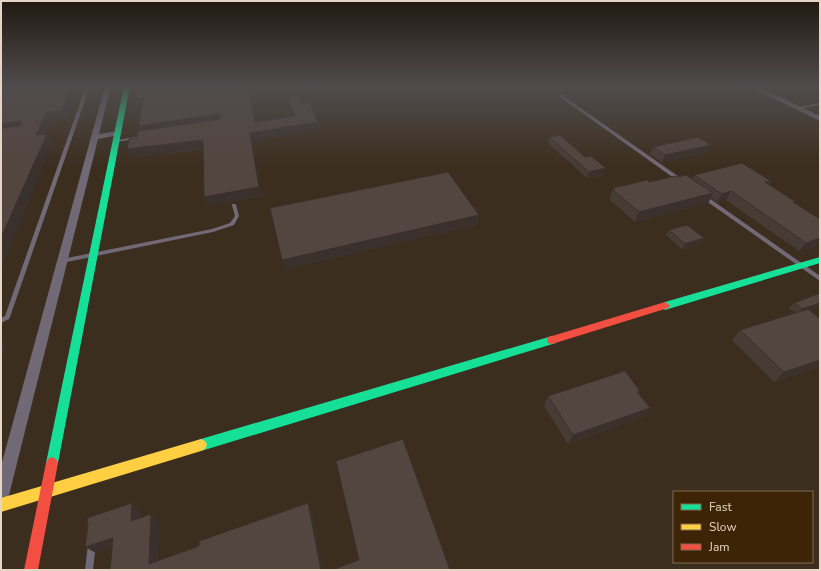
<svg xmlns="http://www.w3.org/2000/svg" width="821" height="571" font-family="'Nunito Sans',sans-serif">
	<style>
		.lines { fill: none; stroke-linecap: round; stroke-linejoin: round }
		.lane { fill: #726977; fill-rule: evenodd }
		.street { fill: #726977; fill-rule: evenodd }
		.fast { fill: #16e098; fill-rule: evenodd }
		.slow { fill: #ffcf43; fill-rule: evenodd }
		.jam { fill: #f24e42; fill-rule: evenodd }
		.wall { fill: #473b36 }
		.shaded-wall { fill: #3a302c }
		.building { fill: #53453f; stroke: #3a302c }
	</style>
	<rect width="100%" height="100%" fill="#3c2e1f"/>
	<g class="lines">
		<path class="lane" d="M 86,86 L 90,86 L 10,317 L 9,319 L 1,323 L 1,318 L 5,316 Z
			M 560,95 L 562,95 L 682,179 L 682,181 L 678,181 L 560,97 Z
			M 820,103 L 820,105 L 797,109 L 795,108 Z
			M 136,137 L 137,137 L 137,139 L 116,142 L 114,141 L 116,140 Z
			M 702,196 L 706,196 L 820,276 L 820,281 L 702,198 Z
			M 232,204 L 236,204 L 236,205 L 239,216 L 234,225 L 213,232 L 62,263 L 59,261 L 62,259 L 212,229 L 230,223 L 235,216 L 232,205 Z
			M 92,540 L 95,541 L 96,544 L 93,570 L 85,570 L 88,544 L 89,541 Z"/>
		<path class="street" d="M 105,86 L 111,86 L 99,134 L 118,131 L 122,133 L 118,135 L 98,139 L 9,495 L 7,501 L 1,503 L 1,466 Z
			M 748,86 L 757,86 L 820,116 L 820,121 Z"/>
		<path class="fast" d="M 124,86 L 130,86 L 58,463 L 56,467 L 52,469 L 48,467 L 46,463 Z
			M 820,257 L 820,263 L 665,310 L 662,308 L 660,306 L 662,304 L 665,302 Z
			M 552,336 L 556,337 L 557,340 L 556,343 L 201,451 L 197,449 L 195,445 L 197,441 L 201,439 Z"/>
		<path class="slow" d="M 201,439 L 205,441 L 207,445 L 205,449 L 201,451 L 1,512 L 1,498 Z"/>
		<path class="jam" d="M 665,302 L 668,304 L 670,306 L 668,308 L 552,344 L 548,343 L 547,340 L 548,337 L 552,336 Z
			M 52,457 L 56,459 L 58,463 L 38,570 L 24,570 L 46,463 L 48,459 Z"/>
	</g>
	<path class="wall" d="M 248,88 L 255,122 L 294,116 L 290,105 L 288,97 L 302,104 L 320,130 L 252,141 L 262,196 L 208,206 L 204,197 L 203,149 L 131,158 L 137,138 L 141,131 L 139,126 L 142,107 L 137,107 L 134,99 Z
		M 549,137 L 606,168 L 604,175 L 587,178 L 548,143 Z
		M 653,147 L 707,152 L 662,163 L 650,154 Z
		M 694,175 L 771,181 L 769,185 L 794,203 L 820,245 L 799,251 L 726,200 L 717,202 L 711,198 L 708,203 L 635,222 L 610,200 L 610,198 L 613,188 L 677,177 L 692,179 Z
		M 669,230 L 704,238 L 700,244 L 682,249 L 666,235 Z
		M 794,303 L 820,306 L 809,310 L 820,319 L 820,366 L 774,382 L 732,340 L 740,330 L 796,313 L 789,308 Z
		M 640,391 L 639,393 L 650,408 L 643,417 L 568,444 L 544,406 L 548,396 Z"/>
	<path class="shaded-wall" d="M 72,86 L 80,86 L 67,120 L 51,122 L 41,145 L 36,135 L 46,113 Z
		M 304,86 L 321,86 L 304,89 Z
		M 143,98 L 147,106 L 137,107 L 134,99 Z
		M 218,114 L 221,123 L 142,134 L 139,126 Z
		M 19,121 L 25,130 L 1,133 L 1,124 Z
		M 318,122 L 320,130 L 252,141 L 262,196 L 208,206 L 204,197 L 250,133 Z
		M 47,134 L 53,143 L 1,269 L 1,238 Z
		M 203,140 L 206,148 L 131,158 L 127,149 Z
		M 711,145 L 707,152 L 662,163 L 665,155 Z
		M 606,168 L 604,175 L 587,178 L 589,172 Z
		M 771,181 L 765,189 L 765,182 Z
		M 731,191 L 726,200 L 717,202 L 722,194 Z
		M 713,193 L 708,203 L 635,222 L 639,212 Z
		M 479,215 L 478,225 L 285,270 L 282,260 Z
		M 704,238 L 700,244 L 682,249 L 685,244 Z
		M 820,238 L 820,245 L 799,251 L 806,243 Z
		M 820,303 L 820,306 L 797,314 L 802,309 Z
		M 1,341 L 6,345 L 1,361 Z
		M 820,360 L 820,366 L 774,382 L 784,372 Z
		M 650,408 L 643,417 L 568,444 L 573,435 Z
		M 132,503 L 141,510 L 140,528 L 131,521 Z
		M 308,503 L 312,510 L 323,570 L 321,570 Z
		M 151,514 L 160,521 L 158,570 L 149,564 Z
		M 113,538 L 123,544 L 96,553 L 85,547 Z"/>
	<path class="building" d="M 1,86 L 72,86 L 62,111 L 46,113 L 36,135 L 47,134 L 1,238 L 1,128 L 20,126 L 22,123 L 19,121 L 1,124 Z
		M 136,86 L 231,86 L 231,90 L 248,88 L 255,122 L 295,116 L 288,97 L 298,96 L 302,104 L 310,103 L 318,122 L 250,133 L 259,187 L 204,197 L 203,140 L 127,149 L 129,139 L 137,138 L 138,131 L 220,119 L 222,116 L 218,114 L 139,126 L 143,98 L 134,99 Z
		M 560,135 L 585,157 L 591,156 L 606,168 L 589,172 L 549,137 Z
		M 698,137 L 711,145 L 665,155 L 653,147 Z
		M 742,163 L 771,181 L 765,182 L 796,202 L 793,202 L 820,219 L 820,238 L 806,243 L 731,191 L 722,194 L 694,175 Z
		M 448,172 L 479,215 L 282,260 L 270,208 Z
		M 686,175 L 713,193 L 639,212 L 613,190 L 615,190 L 613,188 L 647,180 L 649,182 L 675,176 L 677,177 Z
		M 687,225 L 704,238 L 685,244 L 669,230 Z
		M 820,293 L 820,303 L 802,309 L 794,303 Z
		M 808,309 L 820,319 L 820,360 L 784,372 L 740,330 Z
		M 625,371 L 640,391 L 637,392 L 650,408 L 573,435 L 548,396 Z
		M 403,439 L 450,570 L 332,570 L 359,560 L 336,461 Z
		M 132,503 L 131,521 L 151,514 L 149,564 L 199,546 L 199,541 L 308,503 L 321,570 L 110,570 L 113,538 L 85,547 L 88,525 L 87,518 Z"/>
	<linearGradient id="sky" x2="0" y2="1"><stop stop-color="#211911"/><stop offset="0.52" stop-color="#504c4d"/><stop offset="1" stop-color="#504c4d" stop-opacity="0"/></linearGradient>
	<rect width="821" height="166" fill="url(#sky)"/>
	<rect width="821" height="571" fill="none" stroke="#e6d5c5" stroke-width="4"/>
	<rect x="673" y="491" width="140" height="72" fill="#3e2407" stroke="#816b53"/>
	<rect x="681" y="504" width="20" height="6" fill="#16e098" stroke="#816b53"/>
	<text x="709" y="511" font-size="12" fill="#e6d5c5">Fast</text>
	<rect x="681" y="524" width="20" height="6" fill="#ffcf43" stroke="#816b53"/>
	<text x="709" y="531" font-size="12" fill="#e6d5c5">Slow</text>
	<rect x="681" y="544" width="20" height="6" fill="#f24e42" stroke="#816b53"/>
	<text x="709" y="551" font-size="12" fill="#e6d5c5">Jam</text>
</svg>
